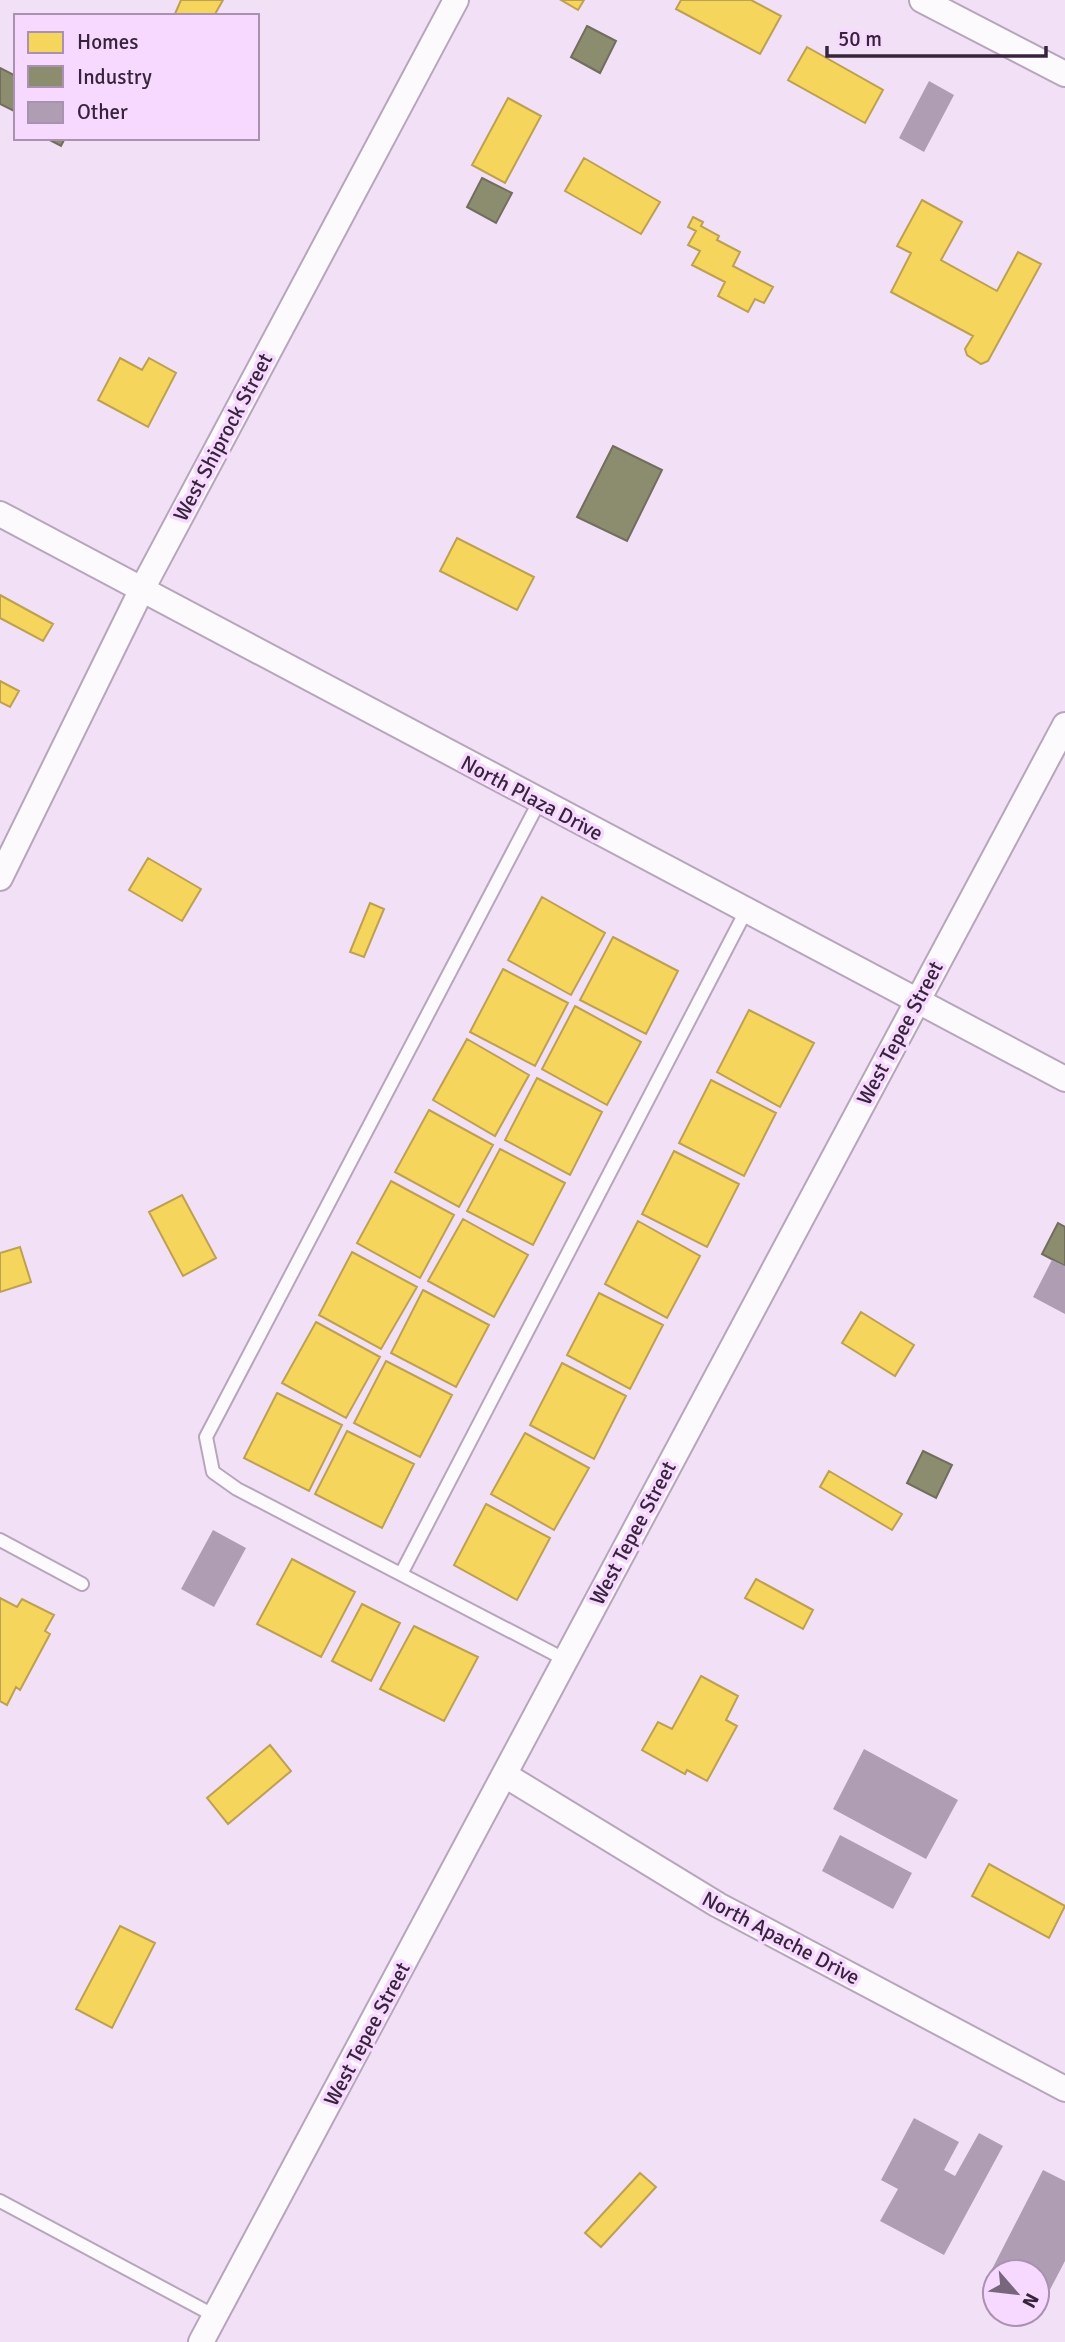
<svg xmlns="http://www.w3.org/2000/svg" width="1065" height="2342" font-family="Signika,sans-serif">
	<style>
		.homes { fill: #f6d55c; stroke: #bda052; stroke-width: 2 }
		.industry { fill: #8c8c6e; stroke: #726d5f; stroke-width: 2 }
		.building { fill: #af9eb3 }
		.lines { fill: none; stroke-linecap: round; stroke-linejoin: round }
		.service-casing { stroke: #b7a6bb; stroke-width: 16 }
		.minor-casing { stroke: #b7a6bb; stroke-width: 28 }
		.service { stroke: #fdfafe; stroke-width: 12 }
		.minor { stroke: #fdfafe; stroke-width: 24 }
		.labels { text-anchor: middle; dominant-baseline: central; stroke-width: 7; stroke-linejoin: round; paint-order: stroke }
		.street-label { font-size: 21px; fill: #37243c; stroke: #f7d8ff }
	</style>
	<rect width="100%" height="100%" fill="#f2e1f6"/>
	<path class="homes" d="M 181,0 L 223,0 L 214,16 L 174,16 Z
		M 561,0 L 584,0 L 578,10 Z
		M 681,0 L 751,0 L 781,16 L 760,54 L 676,9 Z
		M 807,47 L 883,90 L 865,123 L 788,80 Z
		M 508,98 L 541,116 L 505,183 L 472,165 Z
		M 584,158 L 660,202 L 641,234 L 565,191 Z
		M 922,200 L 962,222 L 941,260 L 997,291 L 1018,252 L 1041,264 L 988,361 L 981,364 L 967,355 L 965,349 L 973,336 L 891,292 L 911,253 L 897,246 Z
		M 693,217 L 703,222 L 701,226 L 719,236 L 717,240 L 740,252 L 733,266 L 773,287 L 764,303 L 755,299 L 748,312 L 718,296 L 725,282 L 692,265 L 700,251 L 688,245 L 696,231 L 688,227 Z
		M 120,358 L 142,370 L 149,358 L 176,373 L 148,427 L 98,400 Z
		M 457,538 L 534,577 L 517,610 L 440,571 Z
		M 0,595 L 53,624 L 43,641 L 0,618 Z
		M 0,681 L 19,691 L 10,707 L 0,702 Z
		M 148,858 L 201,889 L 182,921 L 129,890 Z
		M 542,897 L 605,933 L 571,995 L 508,960 Z
		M 370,903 L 384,909 L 364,957 L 350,952 Z
		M 613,937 L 678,971 L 646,1034 L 580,1000 Z
		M 503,969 L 568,1003 L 535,1066 L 470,1032 Z
		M 575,1006 L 641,1042 L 607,1105 L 542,1069 Z
		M 749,1010 L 814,1043 L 780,1107 L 717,1072 Z
		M 467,1039 L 529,1075 L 495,1136 L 433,1100 Z
		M 537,1078 L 602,1112 L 570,1175 L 505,1140 Z
		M 711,1080 L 776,1113 L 744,1176 L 679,1143 Z
		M 429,1110 L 493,1145 L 459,1207 L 395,1172 Z
		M 500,1149 L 565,1183 L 533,1245 L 467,1211 Z
		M 674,1151 L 739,1184 L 707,1247 L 642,1214 Z
		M 391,1181 L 454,1215 L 420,1278 L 357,1243 Z
		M 182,1195 L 216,1258 L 183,1276 L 149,1212 Z
		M 463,1219 L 528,1255 L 494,1317 L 428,1281 Z
		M 638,1221 L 700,1256 L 667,1318 L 605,1284 Z
		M 20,1247 L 31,1282 L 0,1292 L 0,1253 Z
		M 352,1252 L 417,1287 L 381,1349 L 319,1315 Z
		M 423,1290 L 489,1325 L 456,1387 L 391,1353 Z
		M 599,1293 L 663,1325 L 630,1389 L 567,1355 Z
		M 861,1312 L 914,1345 L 895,1376 L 842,1343 Z
		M 316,1322 L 380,1357 L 346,1418 L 282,1383 Z
		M 386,1361 L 452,1395 L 420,1457 L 354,1423 Z
		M 562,1363 L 626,1396 L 594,1459 L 530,1425 Z
		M 277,1393 L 342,1425 L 309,1491 L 244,1458 Z
		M 347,1431 L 414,1464 L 382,1528 L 315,1494 Z
		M 525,1433 L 589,1468 L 554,1530 L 491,1494 Z
		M 829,1471 L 902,1514 L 892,1530 L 820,1487 Z
		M 486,1504 L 550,1538 L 517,1600 L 454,1565 Z
		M 292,1559 L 355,1592 L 321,1657 L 257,1624 Z
		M 756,1579 L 813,1610 L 803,1629 L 745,1598 Z
		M 0,1598 L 17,1607 L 22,1599 L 54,1615 L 45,1631 L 50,1634 L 20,1690 L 16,1687 L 7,1705 L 0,1701 Z
		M 362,1604 L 400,1623 L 371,1681 L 332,1661 Z
		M 414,1626 L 478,1657 L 444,1721 L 380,1689 Z
		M 701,1676 L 738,1696 L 726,1720 L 737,1726 L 707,1781 L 687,1770 L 685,1774 L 642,1750 L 658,1722 L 672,1729 Z
		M 270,1745 L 291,1771 L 228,1824 L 207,1798 Z
		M 989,1864 L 1065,1906 L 1049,1938 L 972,1896 Z
		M 120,1926 L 155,1943 L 112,2028 L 76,2009 Z
		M 640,2173 L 656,2187 L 601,2247 L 585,2233 Z"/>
	<path class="industry" d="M 587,26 L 616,41 L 600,73 L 571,57 Z
		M 0,68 L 16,76 L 16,112 L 0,104 Z
		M 46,138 L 65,138 L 61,146 Z
		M 482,178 L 512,193 L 496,223 L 467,207 Z
		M 613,446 L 662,470 L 627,541 L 577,517 Z
		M 1058,1223 L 1065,1227 L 1065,1266 L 1042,1254 Z
		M 923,1451 L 952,1465 L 936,1498 L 907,1483 Z"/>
	<path class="building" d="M 929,81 L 954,95 L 924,152 L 899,138 Z
		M 1052,1260 L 1065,1266 L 1065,1314 L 1033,1297 Z
		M 213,1530 L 246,1548 L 214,1607 L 181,1589 Z
		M 864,1749 L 958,1800 L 926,1859 L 833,1809 Z
		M 840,1835 L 912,1873 L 893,1909 L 822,1871 Z
		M 914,2118 L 959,2142 L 944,2170 L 955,2176 L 979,2133 L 1003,2146 L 944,2255 L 880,2221 L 898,2189 L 881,2180 Z
		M 1043,2170 L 1065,2181 L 1065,2261 L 1043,2303 L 1037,2300 L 1037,2272 L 995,2272 L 995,2278 L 989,2275 Z"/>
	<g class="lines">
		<defs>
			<path id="service" d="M 539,802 L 206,1437 L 213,1472 L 237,1489 L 566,1660
				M 0,1540 L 82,1584
				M 401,1574 L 746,911
				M 0,2201 L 215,2316"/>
			<path id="minor" d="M 922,0 L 1065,74
				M 0,514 L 1065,1079
				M 0,878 L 141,591 L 456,0
				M 505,1775 L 718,1905 L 1065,2089
				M 201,2342 L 1065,725"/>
		</defs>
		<use href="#service" class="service-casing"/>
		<use href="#minor" class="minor-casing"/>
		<use href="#service" class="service"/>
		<use href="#minor" class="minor"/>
	</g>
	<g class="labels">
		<g class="street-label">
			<text transform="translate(223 437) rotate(-62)">West Shiprock Street</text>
			<text transform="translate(532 798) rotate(28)">North Plaza Drive</text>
			<text transform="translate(900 1033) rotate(-62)">West Tepee Street</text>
			<text transform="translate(633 1533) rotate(-62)">West Tepee Street</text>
			<text transform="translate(781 1938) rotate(28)">North Apache Drive</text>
			<text transform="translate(367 2034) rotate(-62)">West Tepee Street</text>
		</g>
	</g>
	<rect x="14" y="14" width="245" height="126" fill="#f7d8ff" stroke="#aa90b1" stroke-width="2"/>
	<rect x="28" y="32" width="35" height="21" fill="#f6d55c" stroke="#aa90b1" stroke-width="2"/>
	<text x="77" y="49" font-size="21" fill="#37243c">Homes</text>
	<rect x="28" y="66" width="35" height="21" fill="#8c8c6e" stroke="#aa90b1" stroke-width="2"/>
	<text x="77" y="84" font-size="21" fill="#37243c">Industry</text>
	<rect x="28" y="102" width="35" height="21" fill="#af9eb3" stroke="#aa90b1" stroke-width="2"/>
	<text x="77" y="119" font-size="21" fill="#37243c">Other</text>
	<g transform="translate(1016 2293) rotate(118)"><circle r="33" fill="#f7d8ff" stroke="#aa90b1" stroke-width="2"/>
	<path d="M0-5L12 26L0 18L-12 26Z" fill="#78667d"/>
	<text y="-10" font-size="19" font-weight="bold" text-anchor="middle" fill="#37243c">N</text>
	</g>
	<path d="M827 46v10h219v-10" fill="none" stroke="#37243c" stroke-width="3.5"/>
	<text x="838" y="46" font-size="21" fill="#37243c" stroke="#f7d8ff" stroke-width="5" paint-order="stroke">50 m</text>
</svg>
